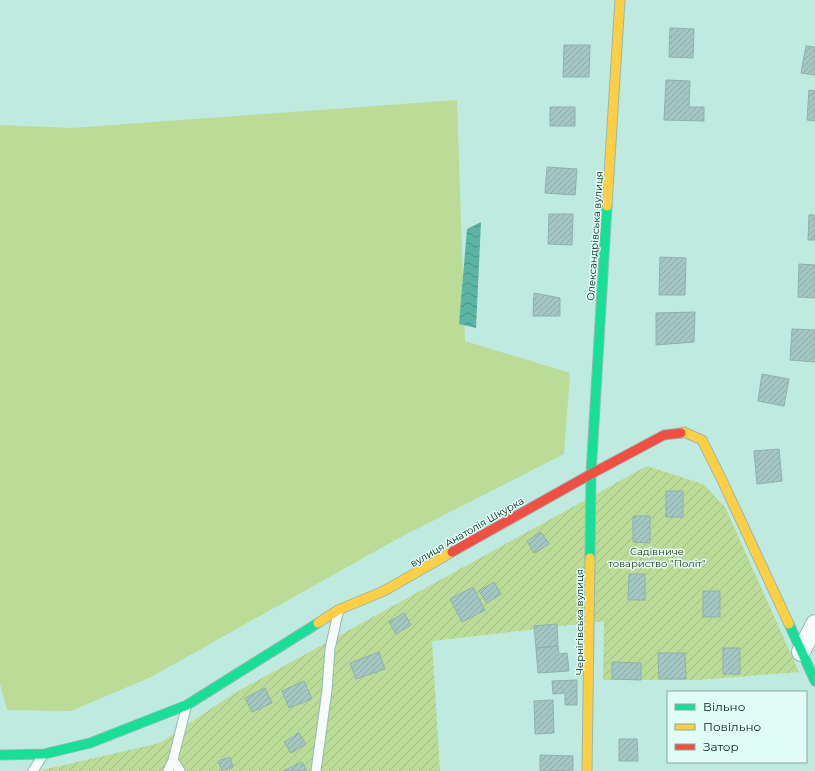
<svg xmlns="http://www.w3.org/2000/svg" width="815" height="771" font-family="Montserrat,sans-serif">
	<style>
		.green { fill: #bbdc96 }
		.garden { fill: url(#garden-furrows) }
		.water { fill: url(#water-waves) }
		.building { fill: url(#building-hatch); stroke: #8eb1ad }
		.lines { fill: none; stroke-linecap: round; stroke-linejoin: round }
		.lane-casing { stroke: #96b8b1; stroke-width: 11 }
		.street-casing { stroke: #96b8b1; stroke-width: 20 }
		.fast-casing { stroke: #96b8b1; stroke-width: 11 }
		.slow-casing { stroke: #96b8b1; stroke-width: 11 }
		.jam-casing { stroke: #96b8b1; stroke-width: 11 }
		.lane { stroke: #f5fcfa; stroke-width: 9 }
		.street { stroke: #f5fcfa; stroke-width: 18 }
		.fast { stroke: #16e098; stroke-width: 9 }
		.slow { stroke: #ffcf43; stroke-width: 9 }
		.jam { stroke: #f24e42; stroke-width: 9 }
		.labels { text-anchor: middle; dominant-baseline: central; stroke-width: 3; stroke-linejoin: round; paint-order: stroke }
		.street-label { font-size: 10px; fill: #01211c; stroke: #e0fef6 }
		.park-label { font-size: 10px; fill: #2e331c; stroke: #e0fef6 }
	</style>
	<defs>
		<pattern id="garden-furrows" width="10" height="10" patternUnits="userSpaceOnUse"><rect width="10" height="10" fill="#bbdc96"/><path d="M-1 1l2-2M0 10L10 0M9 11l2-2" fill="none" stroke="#9fbc81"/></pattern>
		<pattern id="water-waves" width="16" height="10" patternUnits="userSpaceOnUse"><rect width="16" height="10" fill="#5bb5a5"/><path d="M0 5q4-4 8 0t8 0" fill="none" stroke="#499386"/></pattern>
		<pattern id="building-hatch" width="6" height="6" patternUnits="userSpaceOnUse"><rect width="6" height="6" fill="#a4c7c3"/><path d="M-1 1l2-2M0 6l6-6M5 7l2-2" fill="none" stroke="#8baba7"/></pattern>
	</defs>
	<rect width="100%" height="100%" fill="#beeae0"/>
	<path class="green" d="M 457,100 L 465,341 L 570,373 L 564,454 L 397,539 L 151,677 L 71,711 L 7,710 L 0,684 L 0,125 L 72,128 Z"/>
	<path class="garden" d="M 647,466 L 703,484 L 725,507 L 799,672 L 698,680 L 603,680 L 604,621 L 432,641 L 440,771 L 38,771 L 160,743 L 233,694 Z"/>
	<path class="water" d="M 481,222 L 476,328 L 459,324 L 467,229 Z"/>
	<path class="building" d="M 670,28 L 694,29 L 693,58 L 669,57 Z
		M 564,45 L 590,45 L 589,77 L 563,77 Z
		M 806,46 L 815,47 L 815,75 L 801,73 Z
		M 666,80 L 690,81 L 689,107 L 704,107 L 704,121 L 664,120 Z
		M 809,90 L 815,91 L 815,121 L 807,120 Z
		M 550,107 L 575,107 L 575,126 L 550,126 Z
		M 547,167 L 577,169 L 575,195 L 545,193 Z
		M 549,214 L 573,214 L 572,245 L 548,244 Z
		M 809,215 L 815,215 L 815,240 L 808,240 Z
		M 660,257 L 686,258 L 685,295 L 659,295 Z
		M 799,264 L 815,265 L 815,298 L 798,297 Z
		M 534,293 L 560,298 L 560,316 L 533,316 Z
		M 695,312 L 694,342 L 656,345 L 656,313 Z
		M 792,329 L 815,330 L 815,362 L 790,360 Z
		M 762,374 L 789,379 L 784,406 L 758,401 Z
		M 779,449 L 782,481 L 757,484 L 754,451 Z
		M 666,491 L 683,491 L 683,517 L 666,517 Z
		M 633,516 L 650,516 L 650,543 L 633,542 Z
		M 541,532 L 549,544 L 534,553 L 527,541 Z
		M 629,574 L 645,574 L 645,600 L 628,600 Z
		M 494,582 L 501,594 L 487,603 L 479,591 Z
		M 473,587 L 485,610 L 462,622 L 450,599 Z
		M 703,591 L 720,591 L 720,617 L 703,617 Z
		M 404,613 L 411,625 L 396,634 L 389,622 Z
		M 557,624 L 558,646 L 536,648 L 534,626 Z
		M 558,646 L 559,654 L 567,653 L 569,671 L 538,673 L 536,648 Z
		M 723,648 L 740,648 L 740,674 L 723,674 Z
		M 379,652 L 385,669 L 356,679 L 350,663 Z
		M 658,653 L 685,653 L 686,679 L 659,679 Z
		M 612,662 L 641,663 L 641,680 L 612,679 Z
		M 577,680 L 577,705 L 565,705 L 565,693 L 553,694 L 552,681 Z
		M 304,681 L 312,699 L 289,708 L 282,691 Z
		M 265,688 L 272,703 L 252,712 L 245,698 Z
		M 553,700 L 554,733 L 535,734 L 534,701 Z
		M 299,733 L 306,744 L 291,753 L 284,742 Z
		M 619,739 L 637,739 L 638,761 L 619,761 Z
		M 540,755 L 573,756 L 573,771 L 540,771 Z
		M 230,757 L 233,767 L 222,771 L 218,761 Z
		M 302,762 L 307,771 L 283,771 Z"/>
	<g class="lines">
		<defs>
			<path id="lane" d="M 33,771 L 43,755
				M 168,771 L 173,760
				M 180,771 L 173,760 L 186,708
				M 316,771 L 327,690 L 330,649 L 338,613"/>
			<path id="street" d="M 801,652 L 815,624"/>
			<path id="fast" d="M 590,558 L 591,474 L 607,206
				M 789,624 L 815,681
				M 0,755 L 44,754 L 90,743 L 187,705 L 318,623"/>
			<path id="slow" d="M 607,206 L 620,0
				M 681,433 L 684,432 L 702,440 L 721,478 L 789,624
				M 318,623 L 338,610 L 384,591 L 452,552
				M 587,771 L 590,558"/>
			<path id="jam" d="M 452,552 L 591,474 L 664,435 L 681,433"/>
		</defs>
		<use href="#lane" class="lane-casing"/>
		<use href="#street" class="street-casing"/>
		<use href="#fast" class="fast-casing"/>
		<use href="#slow" class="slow-casing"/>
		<use href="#jam" class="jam-casing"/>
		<use href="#lane" class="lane"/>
		<use href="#street" class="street"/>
		<use href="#fast" class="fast"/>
		<use href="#slow" class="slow"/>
		<use href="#jam" class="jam"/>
	</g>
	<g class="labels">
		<g class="street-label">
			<text transform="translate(595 236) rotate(-86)">Олександрівська вулиця</text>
			<text transform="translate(467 532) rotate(-30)">вулиця Анатолія Шкурка</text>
			<text transform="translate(579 622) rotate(-90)">Чернігівська вулиця</text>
		</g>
		<g class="park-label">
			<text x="657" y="551">Садівниче<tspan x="657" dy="12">товариство "Політ"</tspan></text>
		</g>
	</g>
	<rect x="667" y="691" width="140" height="72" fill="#e0fef6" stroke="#87a69f"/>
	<rect x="675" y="704" width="20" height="6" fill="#16e098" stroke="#87a69f"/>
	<text x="703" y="711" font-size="12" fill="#01211c">Вільно</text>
	<rect x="675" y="724" width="20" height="6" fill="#ffcf43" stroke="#87a69f"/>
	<text x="703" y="731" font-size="12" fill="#01211c">Повільно</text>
	<rect x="675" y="744" width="20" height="6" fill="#f24e42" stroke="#87a69f"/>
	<text x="703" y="751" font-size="12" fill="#01211c">Затор</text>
</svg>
